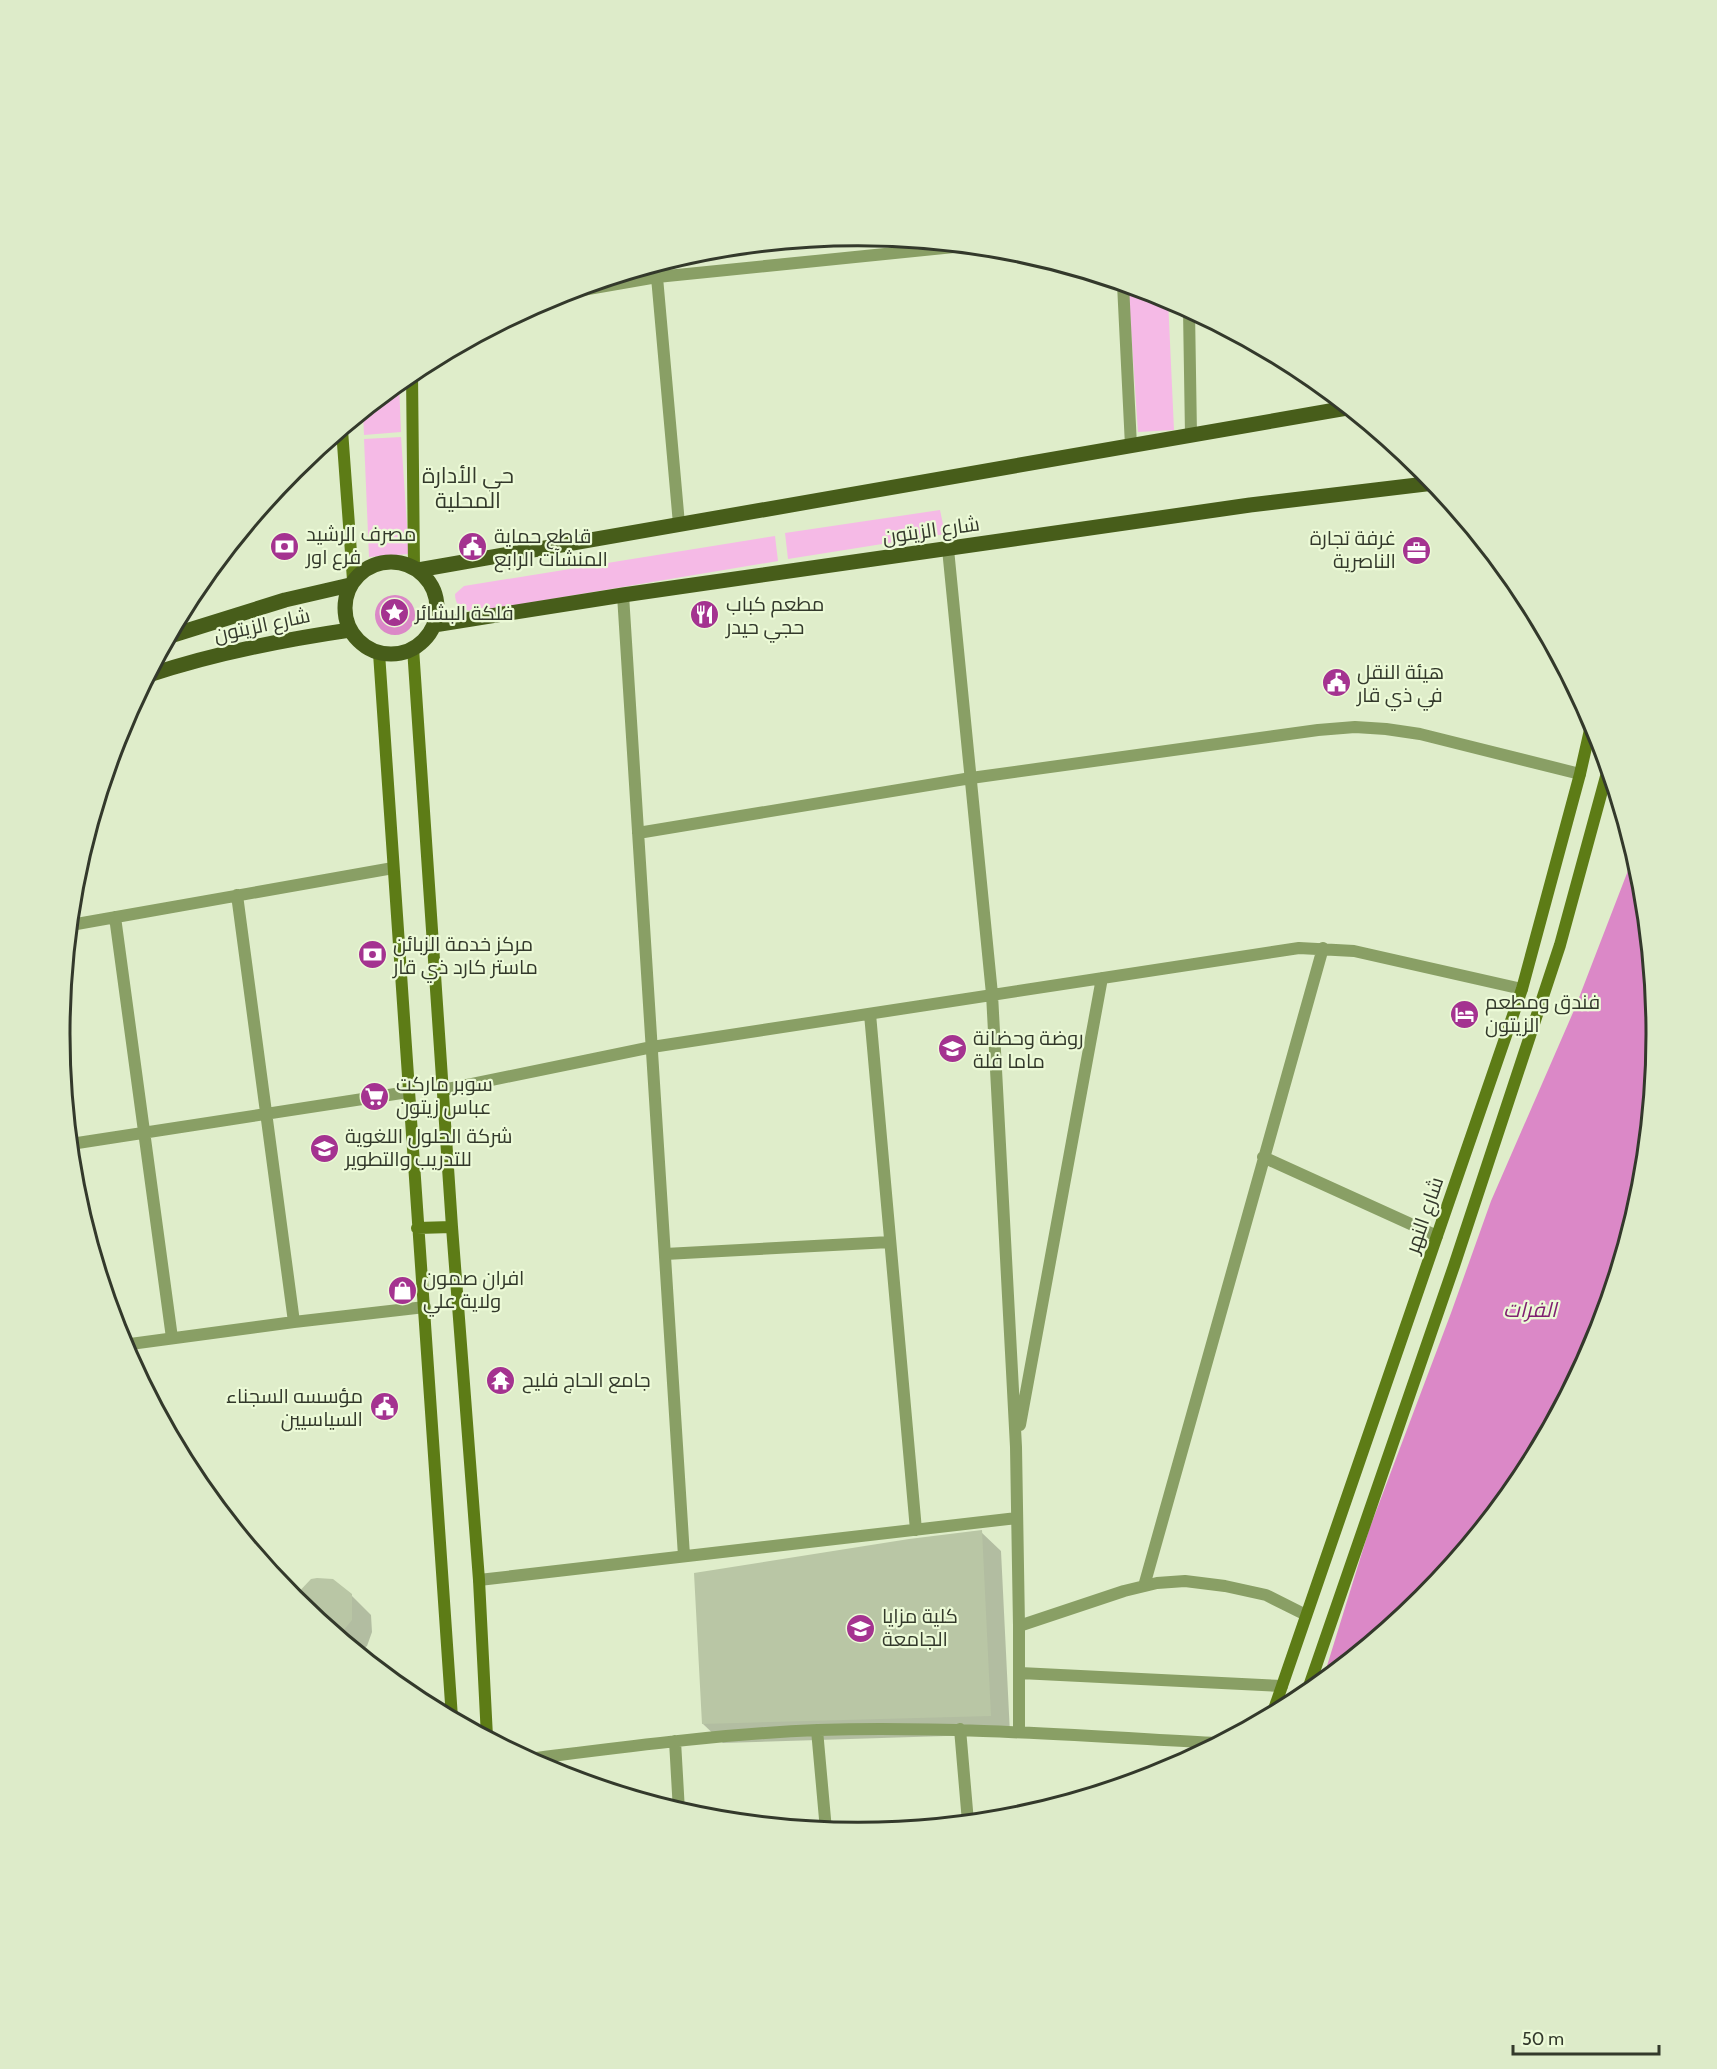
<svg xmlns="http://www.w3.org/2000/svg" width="1717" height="2069" font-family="Cabin,Cairo,sans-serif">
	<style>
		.green { fill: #f5bae6 }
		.water { fill: #db88c7 }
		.shadow { fill: #0003 }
		.building { fill: #b9c6a5 }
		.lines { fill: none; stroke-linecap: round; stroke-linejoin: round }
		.minor { stroke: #899f65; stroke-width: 12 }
		.secondary { stroke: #5d7c16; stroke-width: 12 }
		.primary { stroke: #475d1a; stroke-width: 15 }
		.labels { text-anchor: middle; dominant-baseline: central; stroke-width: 4.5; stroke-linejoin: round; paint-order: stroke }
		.street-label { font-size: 20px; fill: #33392b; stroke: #ecfad7 }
		.poi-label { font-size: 20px; fill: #33392b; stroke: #ecfad7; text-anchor: start }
		.water-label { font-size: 21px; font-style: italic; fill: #802070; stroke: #ecfad7 }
		.quarter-label { font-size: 22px; fill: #33392b; stroke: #ecfad7 }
		.rim { fill: none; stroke: #33392b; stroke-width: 3 }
	</style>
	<rect width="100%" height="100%" fill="#dfedca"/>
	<path class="green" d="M 1128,286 L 1168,299 L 1174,430 L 1138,432 Z
		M 399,383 L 401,432 L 364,435 L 363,413 Z
		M 401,437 L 409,554 L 369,557 L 364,439 Z
		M 940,510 L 945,534 L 788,559 L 785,533 Z
		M 775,536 L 778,561 L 473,612 C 462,609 455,606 455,594 L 464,586 Z"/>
	<path class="water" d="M375 615a20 20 0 1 1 40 0a20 20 0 1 1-40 0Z
		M 1634,855 L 1642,879 L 1657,1035 L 1642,1191 L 1596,1340 L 1522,1478 L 1423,1599 L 1322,1682 L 1369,1530 L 1451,1313 L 1491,1201 L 1575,1008 Z"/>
	<path class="shadow" d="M 193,1475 L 214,1495 L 220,1504 L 219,1508 Z
		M 981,1532 L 1001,1551 L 1010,1734 L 723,1743 L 703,1724 Z
		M 351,1595 L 371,1615 L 372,1632 L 367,1646 L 359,1652 L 293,1598 Z"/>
	<path class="building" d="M 982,1530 L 991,1716 L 702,1724 L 694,1573 L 909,1539 Z
		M 317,1578 L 333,1579 L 352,1594 L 352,1620 L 339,1636 L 293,1598 L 311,1579 Z"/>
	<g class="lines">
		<path class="minor" d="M 656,266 L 679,524
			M 1123,284 L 1131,446
			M 565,293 L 657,277 L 964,246
			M 1189,310 L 1191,435
			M 948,549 L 992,994 L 1016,1447 L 1019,1626 L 1019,1732
			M 623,595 L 684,1556
			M 638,833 L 971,778 L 1318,730 L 1355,727 L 1386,729 L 1420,734 L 1580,774
			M 237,895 L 294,1322
			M 115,917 L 172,1338
			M 71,925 L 393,868
			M 870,1014 L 916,1530
			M 443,1090 L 652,1047 L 1299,948 L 1354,951 L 1522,989
			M 70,1137 L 81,1210
			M 71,1144 L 408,1092
			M 1263,1157 L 1437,1236
			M 665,1254 L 890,1242
			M 123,1345 L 294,1322 L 425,1307
			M 1020,1425 L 1102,978
			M 479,1580 L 1017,1518
			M 1144,1586 L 1323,948
			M 1019,1626 L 1124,1591 L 1157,1583 L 1185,1581 L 1225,1586 L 1266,1595 L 1306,1615
			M 1020,1673 L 1282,1686
			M 960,1729 L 968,1822
			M 817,1730 L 826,1830
			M 675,1741 L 679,1811
			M 528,1759 C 624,1747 721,1734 818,1730 C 952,1726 1085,1736 1218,1743"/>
		<path class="secondary" d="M 412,373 L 414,568
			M 342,430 L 353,580
			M 413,648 L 452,1227 L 479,1580 L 487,1737
			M 379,653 L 452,1718
			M 417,1228 L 452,1227
			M 1306,1695 L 1454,1266 L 1560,945 L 1608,769
			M 1272,1715 L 1522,989 L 1580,774 L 1592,721"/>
		<path class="primary" d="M345 608a46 46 0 1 1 92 0a46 46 0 1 1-92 0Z
			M 418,570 L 1347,408
			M 434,625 L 623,595 L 1250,505 L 1434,483
			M 170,636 L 285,600 L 350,585
			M 149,675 C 214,653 282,640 350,630"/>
	</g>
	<defs>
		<symbol id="bank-disc" viewBox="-11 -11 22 22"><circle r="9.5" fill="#a43390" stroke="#ecfad7"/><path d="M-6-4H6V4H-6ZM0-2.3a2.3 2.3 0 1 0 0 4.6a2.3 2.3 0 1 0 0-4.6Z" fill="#fff"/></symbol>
		<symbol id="civic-disc" viewBox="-11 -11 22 22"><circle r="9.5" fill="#a43390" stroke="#ecfad7"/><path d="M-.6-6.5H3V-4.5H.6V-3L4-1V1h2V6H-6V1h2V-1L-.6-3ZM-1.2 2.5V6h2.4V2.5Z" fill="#fff"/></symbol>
		<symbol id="office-disc" viewBox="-11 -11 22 22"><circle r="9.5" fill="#a43390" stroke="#ecfad7"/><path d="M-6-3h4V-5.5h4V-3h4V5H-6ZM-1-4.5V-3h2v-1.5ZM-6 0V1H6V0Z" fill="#fff"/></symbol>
		<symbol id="sight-disc" viewBox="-11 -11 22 22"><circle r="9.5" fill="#a43390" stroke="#ecfad7"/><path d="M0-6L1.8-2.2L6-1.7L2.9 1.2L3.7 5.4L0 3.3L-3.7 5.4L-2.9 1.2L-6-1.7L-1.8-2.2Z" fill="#fff"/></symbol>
		<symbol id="restaurant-disc" viewBox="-11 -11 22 22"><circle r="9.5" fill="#a43390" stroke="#ecfad7"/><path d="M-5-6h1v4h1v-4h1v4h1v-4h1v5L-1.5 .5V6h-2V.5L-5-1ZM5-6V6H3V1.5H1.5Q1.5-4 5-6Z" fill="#fff"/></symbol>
		<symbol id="hotel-disc" viewBox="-11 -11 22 22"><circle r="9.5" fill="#a43390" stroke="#ecfad7"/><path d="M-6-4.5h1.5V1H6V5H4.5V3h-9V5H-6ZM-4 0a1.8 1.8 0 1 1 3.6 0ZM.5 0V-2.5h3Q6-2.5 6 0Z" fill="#fff"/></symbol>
		<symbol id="school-disc" viewBox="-11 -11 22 22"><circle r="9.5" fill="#a43390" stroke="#ecfad7"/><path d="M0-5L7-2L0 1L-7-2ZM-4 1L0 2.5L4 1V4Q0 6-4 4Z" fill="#fff"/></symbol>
		<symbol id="supermarket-disc" viewBox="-11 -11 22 22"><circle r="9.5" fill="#a43390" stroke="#ecfad7"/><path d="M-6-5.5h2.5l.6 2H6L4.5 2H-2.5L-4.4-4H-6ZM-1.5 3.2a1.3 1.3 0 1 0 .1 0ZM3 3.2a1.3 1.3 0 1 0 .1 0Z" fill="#fff"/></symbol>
		<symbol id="shop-disc" viewBox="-11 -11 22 22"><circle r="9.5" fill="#a43390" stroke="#ecfad7"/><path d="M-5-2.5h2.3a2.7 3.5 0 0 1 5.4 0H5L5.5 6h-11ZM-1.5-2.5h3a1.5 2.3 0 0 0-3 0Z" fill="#fff"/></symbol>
		<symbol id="temple-disc" viewBox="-11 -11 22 22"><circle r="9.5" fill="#a43390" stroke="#ecfad7"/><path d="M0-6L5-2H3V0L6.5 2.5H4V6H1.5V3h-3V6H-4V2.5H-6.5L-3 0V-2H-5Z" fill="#fff"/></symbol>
		<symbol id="university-disc" viewBox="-11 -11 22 22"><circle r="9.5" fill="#a43390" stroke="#ecfad7"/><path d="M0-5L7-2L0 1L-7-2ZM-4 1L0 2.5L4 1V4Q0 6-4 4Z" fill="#fff"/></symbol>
	</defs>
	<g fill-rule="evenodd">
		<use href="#bank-disc" x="268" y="530" width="33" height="33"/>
		<use href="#civic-disc" x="456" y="530" width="33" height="33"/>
		<use href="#office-disc" x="1400" y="534" width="33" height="33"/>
		<use href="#sight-disc" x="378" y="596" width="33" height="33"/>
		<use href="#restaurant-disc" x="688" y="598" width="33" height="33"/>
		<use href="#civic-disc" x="1320" y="666" width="33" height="33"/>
		<use href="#bank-disc" x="356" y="938" width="33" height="33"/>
		<use href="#hotel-disc" x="1448" y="998" width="33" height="33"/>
		<use href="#school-disc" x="936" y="1032" width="33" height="33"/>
		<use href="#supermarket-disc" x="358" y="1080" width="33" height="33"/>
		<use href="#school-disc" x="308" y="1132" width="33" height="33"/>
		<use href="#shop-disc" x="386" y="1274" width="33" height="33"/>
		<use href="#temple-disc" x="484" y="1364" width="33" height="33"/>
		<use href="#civic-disc" x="368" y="1390" width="33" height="33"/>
		<use href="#university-disc" x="844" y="1612" width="33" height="33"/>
	</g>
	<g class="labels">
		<g class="street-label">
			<text transform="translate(931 530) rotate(-8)">شارع الزيتون</text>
			<text transform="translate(262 625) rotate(-12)">شارع الزيتون</text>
			<text transform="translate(1424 1215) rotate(-71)">شارع النهر</text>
		</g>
		<g class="poi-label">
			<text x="306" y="534">مصرف الرشيد<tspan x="306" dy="23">فرع اور</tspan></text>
			<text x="494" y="536">قاطع حماية<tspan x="494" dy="23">المنشآت الرابع</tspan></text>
			<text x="1396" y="538" text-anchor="end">غرفة تجارة<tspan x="1396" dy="23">الناصرية</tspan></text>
			<text x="726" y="604">مطعم كباب<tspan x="726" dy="23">حجي حيدر</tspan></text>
			<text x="415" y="613">فلكة البشائر</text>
			<text x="1357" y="672">هيئة النقل<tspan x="1357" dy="23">في ذي قار</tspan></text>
			<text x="393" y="944">مركز خدمة الزبائن<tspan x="393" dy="23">ماستر كارد ذي قار</tspan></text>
			<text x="1485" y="1002">فندق ومطعم<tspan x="1485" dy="23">الزيتون</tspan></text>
			<text x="973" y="1038">روضة وحضانة<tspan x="973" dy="23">ماما فلة</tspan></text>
			<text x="396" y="1084">سوبر ماركت<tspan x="396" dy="23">عباس زيتون</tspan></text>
			<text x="345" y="1136">شركة الحلول اللغوية<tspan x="345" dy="23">للتدريب والتطوير</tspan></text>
			<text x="423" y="1278">افران صمون<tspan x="423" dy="23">ولاية علي</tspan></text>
			<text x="522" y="1380">جامع الحاج فليح</text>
			<text x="363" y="1396" text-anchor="end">مؤسسه السجناء<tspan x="363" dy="23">السياسيين</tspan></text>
			<text x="882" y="1616">كلية مزايا<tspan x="882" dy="23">الجامعة</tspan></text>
		</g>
		<g class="water-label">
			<text x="1530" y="1309">الفرات</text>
		</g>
		<g class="quarter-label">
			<text x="468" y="475">حي الأدارة<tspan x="468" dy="25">المحلية</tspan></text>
		</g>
	</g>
	<path d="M0 0H1717V2069H0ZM70 1034a788 788 0 1 1 1576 0a788 788 0 1 1-1576 0Z" fill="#ddebc9" fill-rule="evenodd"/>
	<path class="rim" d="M70 1034a788 788 0 1 1 1576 0a788 788 0 1 1-1576 0Z"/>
	<path d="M1513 2045v9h146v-9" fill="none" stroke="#33392b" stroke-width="3"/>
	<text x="1522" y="2045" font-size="18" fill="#33392b" stroke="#ecfad7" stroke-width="4.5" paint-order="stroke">50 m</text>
</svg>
